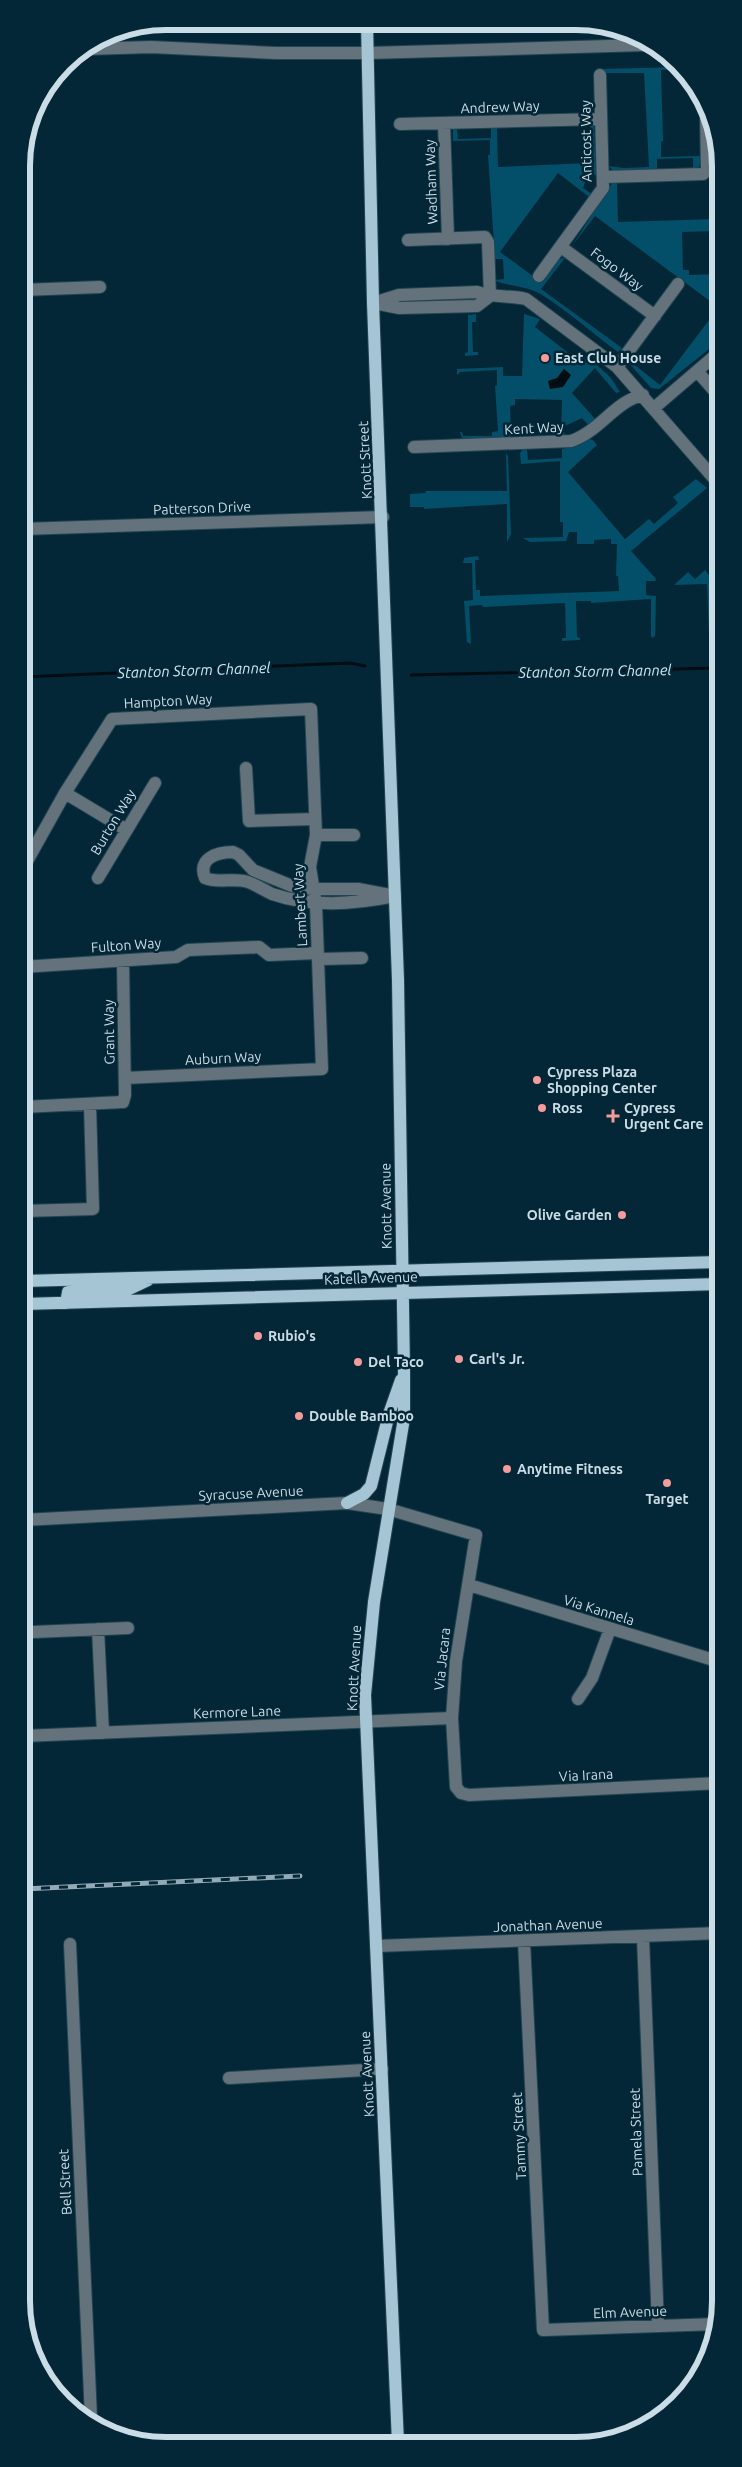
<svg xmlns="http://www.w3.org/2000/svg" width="742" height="2467" font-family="Ubuntu,sans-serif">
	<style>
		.green { fill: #034e68 }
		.water { fill: #020d13 }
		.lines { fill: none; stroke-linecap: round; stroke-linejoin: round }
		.stream { stroke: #020d13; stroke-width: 3 }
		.minor-casing { stroke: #234452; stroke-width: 14 }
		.major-casing { stroke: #234452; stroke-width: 14 }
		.minor { stroke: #64737b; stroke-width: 12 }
		.major { stroke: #a5c4d4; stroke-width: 12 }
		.rail-casing { stroke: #93aab6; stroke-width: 5 }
		.rail { stroke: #032736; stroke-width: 3; stroke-dasharray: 9; stroke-linecap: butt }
		.poi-dot { fill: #f59b9b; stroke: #032736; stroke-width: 2 }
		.labels { text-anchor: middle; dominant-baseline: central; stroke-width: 5; stroke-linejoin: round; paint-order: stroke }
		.street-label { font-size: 14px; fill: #cadce6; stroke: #032736 }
		.poi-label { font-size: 14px; font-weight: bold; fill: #cadce6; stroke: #032736; text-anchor: start }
		.water-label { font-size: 15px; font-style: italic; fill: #cfe6f2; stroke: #032736 }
		.rim { fill: none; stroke: #cadce6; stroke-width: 6 }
	</style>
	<rect width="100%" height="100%" fill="#032736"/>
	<path class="green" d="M 680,67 L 681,69 L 661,70 L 663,141 L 661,142 L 661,157 L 700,156 L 701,162 L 699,167 L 693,169 L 693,158 L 657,159 L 657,169 L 613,171 L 609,166 L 623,168 L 649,167 L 644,73 L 601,73 L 601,69 Z
		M 590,125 L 594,127 L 596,175 L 588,174 L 583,188 L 592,194 L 589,197 L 558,173 L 500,252 L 541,282 L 557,259 L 565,258 L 541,289 L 622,348 L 618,352 C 592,333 567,310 539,293 C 527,286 500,285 495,280 L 504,279 L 503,259 L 495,259 L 488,155 L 490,155 L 490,140 L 453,141 L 453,129 L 457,129 L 458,139 L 491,138 L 491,128 L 497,128 L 498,167 L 590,163 L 590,157 L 593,156 Z
		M 713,128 L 718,138 L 718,231 L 682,232 L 683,270 L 689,270 L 689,275 L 718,274 L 718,307 L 595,216 L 572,246 L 612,183 L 617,183 L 618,222 L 715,219 Z
		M 718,308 L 718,329 L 713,333 L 718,342 L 659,389 L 651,388 L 628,362 L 630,359 L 631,362 L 660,385 Z
		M 476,314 L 476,322 L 472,322 L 473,352 L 478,352 L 478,355 L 465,356 L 465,353 L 468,352 L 468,315 Z
		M 524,314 L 540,319 L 535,327 L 580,362 L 586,355 L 611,378 L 620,392 L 616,393 L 595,368 L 572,393 L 596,420 L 589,426 L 582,418 L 563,427 L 565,436 L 561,437 L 562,400 L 515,399 L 515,405 L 510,406 L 511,435 L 513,438 L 462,438 L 460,432 L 462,432 L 463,436 L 492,436 L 492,432 L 498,431 L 495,386 L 497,385 L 497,370 L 460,372 L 457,375 L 457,369 L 503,367 L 503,376 L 522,376 Z
		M 589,439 L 593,440 L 597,445 L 568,472 L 625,539 L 649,519 L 654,524 L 678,503 L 673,497 L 696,479 L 707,488 L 631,551 L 656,579 L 655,581 L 646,581 L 646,595 L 656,596 L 655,636 L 652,638 L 651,636 L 651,599 L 591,603 L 591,601 L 576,601 L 577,637 L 580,638 L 580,640 L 562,641 L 562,638 L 566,638 L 565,603 L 483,607 L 482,605 L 469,606 L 471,644 L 467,642 L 464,601 L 473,600 L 472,563 L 463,563 L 464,558 L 478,556 L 479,560 L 475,560 L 476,590 L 480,590 L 480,596 L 619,591 L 618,576 L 616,576 L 617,544 L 611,544 L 611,539 L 594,540 L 594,544 L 577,544 L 577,532 L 569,532 L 566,541 L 530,542 L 523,538 L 563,537 L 563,522 L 560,522 L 560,461 L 521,464 L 520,453 L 522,450 L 527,449 L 528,460 L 562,458 L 562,449 L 577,445 Z
		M 506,453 L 508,456 L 511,534 L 507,542 L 507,504 L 424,509 L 424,507 L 410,507 L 410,494 L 425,493 L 426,491 L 507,491 Z
		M 705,570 L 719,588 L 719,635 L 709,636 L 707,584 L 674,585 L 688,572 L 695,579 Z"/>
	<path class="water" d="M 564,369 L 571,375 L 563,387 L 550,389 L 548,381 L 557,378 Z"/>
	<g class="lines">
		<path class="stream" d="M 411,675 L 719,668
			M 22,677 L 350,663 L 365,666"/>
		<defs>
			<path id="minor" d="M 86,49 L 151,47 L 275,53 L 368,53 L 644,45
				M 400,124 L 601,119
				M 444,124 L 448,239
				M 604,177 L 703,174 L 707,170 L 706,116
				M 408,240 L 485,237 L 488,242 L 490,296
				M 561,247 L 655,316
				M 539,276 L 603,188 L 600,75
				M 22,290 L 100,287
				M 373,303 L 399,295 L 477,292 C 494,298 510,295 526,299 L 617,367 L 718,483
				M 374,303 L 399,308 L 477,306 L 490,296
				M 617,367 L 678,284
				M 697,371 L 718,395
				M 654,408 L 718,353
				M 414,447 L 571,441 C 599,432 615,401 643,395
				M 22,529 L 383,517
				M 246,768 L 249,821 L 315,819
				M 65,793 L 125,829
				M 316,835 L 354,835
				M 233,852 L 239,855 L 253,870 L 292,886 L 313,889 L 358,889 L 395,896 C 353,904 313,908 272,894 C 264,890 256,885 248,882 C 234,877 219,884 205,878 C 197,858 218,852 233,852 Z
				M 22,870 L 65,793 L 112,719 L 311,709 L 316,835 L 310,867 L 316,904 L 322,1069 L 125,1078
				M 98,878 L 155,783
				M 320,959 L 362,958
				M 22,967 L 176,957 L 188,950 L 259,947 L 269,955 L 317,953
				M 23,1107 L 123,1102 L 125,1095 L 123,961
				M 23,1211 L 93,1209 L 90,1105
				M 23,1520 L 347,1503 L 388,1509 L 476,1535 L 456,1661 L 452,1718 L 456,1787 L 461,1793 L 469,1795 L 720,1783
				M 469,1585 L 720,1662
				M 98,1629 L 103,1733
				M 33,1632 L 128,1628
				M 578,1699 L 592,1678 L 610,1629
				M 23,1736 L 452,1718
				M 643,1937 L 658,2326
				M 524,1941 L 543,2330 L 717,2324
				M 70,1944 L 91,2418
				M 376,1946 L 720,1933
				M 229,2078 L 382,2069"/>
			<path id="major" d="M 367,23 L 373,303 L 398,980 L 404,1371 L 404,1418 L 374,1602 L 365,1695 L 398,2443
				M 23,1281 L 719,1262
				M 66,1303 L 68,1292 L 129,1289 L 148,1280
				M 23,1304 L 719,1284
				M 347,1503 L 364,1494 L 371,1486 L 389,1414 L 401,1380"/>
		</defs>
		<use href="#minor" class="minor-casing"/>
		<use href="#major" class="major-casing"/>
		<use href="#minor" class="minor"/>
		<use href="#major" class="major"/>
		<defs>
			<path id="rail" d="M 23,1889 L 300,1876"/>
		</defs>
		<use href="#rail" class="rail-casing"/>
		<use href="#rail" class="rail"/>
	</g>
	<g class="poi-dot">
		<circle cx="545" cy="358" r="5"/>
		<circle cx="537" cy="1080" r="5"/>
		<circle cx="542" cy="1108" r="5"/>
		<path d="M610.5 1108.5h5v5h5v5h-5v5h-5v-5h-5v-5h5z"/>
		<circle cx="622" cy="1215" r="5"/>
		<circle cx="258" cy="1336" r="5"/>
		<circle cx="459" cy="1359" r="5"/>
		<circle cx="358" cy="1362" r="5"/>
		<circle cx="299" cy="1416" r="5"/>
		<circle cx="507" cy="1469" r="5"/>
		<circle cx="667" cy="1483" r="5"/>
	</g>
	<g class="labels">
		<g class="street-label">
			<text transform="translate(500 107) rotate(-2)">Andrew Way</text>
			<text transform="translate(586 141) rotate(-91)">Anticost Way</text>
			<text transform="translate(431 182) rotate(-92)">Wadham Way</text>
			<text transform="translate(617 269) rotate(37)">Fogo Way</text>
			<text transform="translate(534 428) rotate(-3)">Kent Way</text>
			<text transform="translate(365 460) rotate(-93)">Knott Street</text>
			<text transform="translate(202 508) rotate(-2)">Patterson Drive</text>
			<text transform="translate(168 701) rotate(-3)">Hampton Way</text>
			<text transform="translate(113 822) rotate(-59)">Burton Way</text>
			<text transform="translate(300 905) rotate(-93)">Lambert Way</text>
			<text transform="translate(126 945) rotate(-4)">Fulton Way</text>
			<text transform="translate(109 1032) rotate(-91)">Grant Way</text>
			<text transform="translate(223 1058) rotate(-3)">Auburn Way</text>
			<text transform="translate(386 1206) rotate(-91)">Knott Avenue</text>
			<text transform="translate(371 1278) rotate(-2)">Katella Avenue</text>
			<text transform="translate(251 1493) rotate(-3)">Syracuse Avenue</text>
			<text transform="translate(599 1610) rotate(17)">Via Kannela</text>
			<text transform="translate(442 1659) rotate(-84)">Via Jacara</text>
			<text transform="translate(354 1668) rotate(-87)">Knott Avenue</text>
			<text transform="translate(237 1712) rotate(-2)">Kermore Lane</text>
			<text transform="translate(586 1775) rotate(-3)">Via Irana</text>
			<text transform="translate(548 1925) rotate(-2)">Jonathan Avenue</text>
			<text transform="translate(367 2074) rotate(-93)">Knott Avenue</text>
			<text transform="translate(636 2132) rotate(-92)">Pamela Street</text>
			<text transform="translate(519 2136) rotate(-93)">Tammy Street</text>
			<text transform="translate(65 2182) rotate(-93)">Bell Street</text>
			<text transform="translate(630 2312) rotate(-2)">Elm Avenue</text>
		</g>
		<g class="poi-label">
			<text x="555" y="358">East Club House</text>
			<text x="547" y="1072">Cypress Plaza<tspan x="547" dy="16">Shopping Center</tspan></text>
			<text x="552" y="1108">Ross</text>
			<text x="624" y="1108">Cypress<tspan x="624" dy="16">Urgent Care</tspan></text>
			<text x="612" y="1215" text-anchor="end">Olive Garden</text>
			<text x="268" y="1336">Rubio's</text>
			<text x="469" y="1359">Carl's Jr.</text>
			<text x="368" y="1362">Del Taco</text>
			<text x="309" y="1416">Double Bamboo</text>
			<text x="517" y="1469">Anytime Fitness</text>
			<text x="667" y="1499" text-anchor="middle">Target</text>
		</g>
		<g class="water-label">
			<text transform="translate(194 670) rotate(-2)">Stanton Storm Channel</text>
			<text transform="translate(595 671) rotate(-1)">Stanton Storm Channel</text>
		</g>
	</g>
	<path d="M0 0H742V2467H0ZM166 30H576A136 136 0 0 1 712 166V2301A136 136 0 0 1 576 2437H166A136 136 0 0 1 30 2301V166A136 136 0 0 1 166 30Z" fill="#032736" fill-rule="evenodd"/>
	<path class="rim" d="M166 30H576A136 136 0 0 1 712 166V2301A136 136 0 0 1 576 2437H166A136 136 0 0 1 30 2301V166A136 136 0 0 1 166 30Z"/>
</svg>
